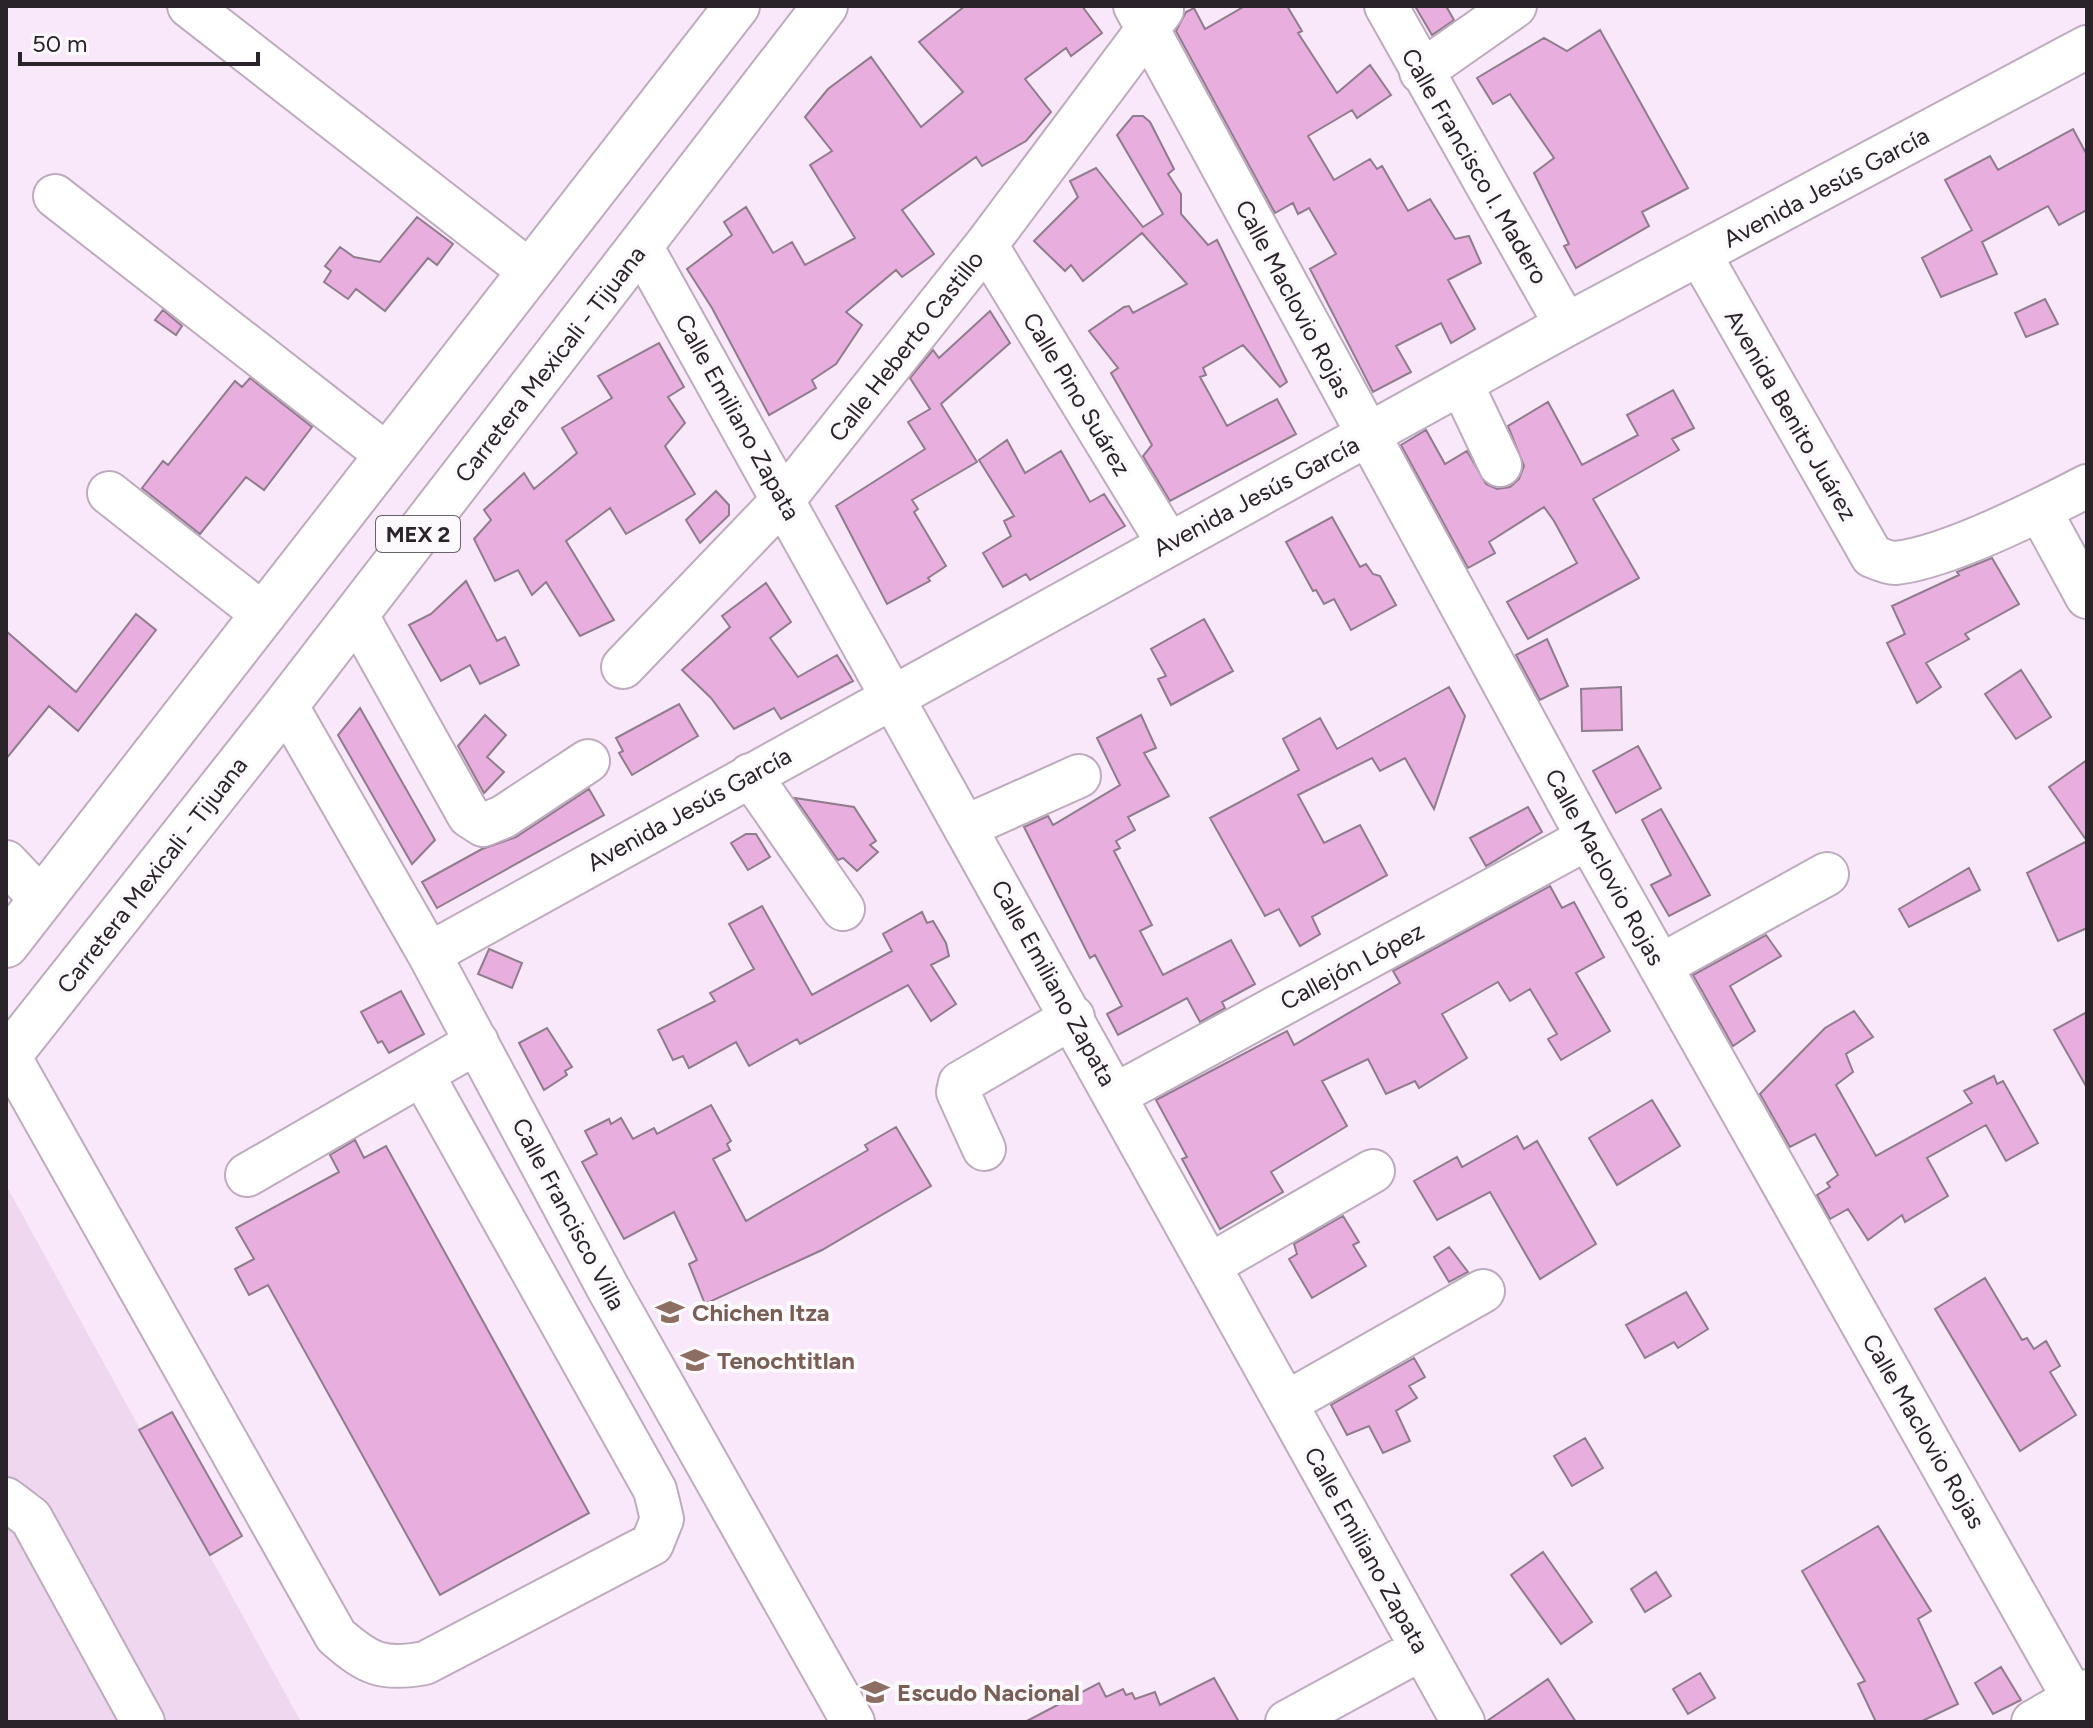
<svg xmlns="http://www.w3.org/2000/svg" width="2093" height="1728" font-family="Figtree,sans-serif">
	<style>
		.built { fill: #efd7ef }
		.building { fill: #e7aede; stroke: #8f7c8c; stroke-width: 2 }
		.lines { fill: none; stroke-linecap: round; stroke-linejoin: round }
		.minor-casing { stroke: #beacbe; stroke-width: 46 }
		.major-casing { stroke: #beacbe; stroke-width: 48 }
		.minor { stroke: #fff; stroke-width: 42 }
		.major { stroke: #fff; stroke-width: 44 }
		.labels { text-anchor: middle; dominant-baseline: central; stroke-width: 8; stroke-linejoin: round; paint-order: stroke }
		.shield { fill: #fdfafe; stroke: #69646a; stroke-width: 2 }
		.shield-label { font-size: 22px; font-weight: bold; fill: #2a232a }
		.street-label { font-size: 24px; fill: #2a232a; stroke: #fdfafe }
		.education-label { font-size: 24px; font-weight: bold; fill: #785e54; stroke: #fdfafe; text-anchor: start }
	</style>
	<rect width="100%" height="100%" fill="#f9e7fa"/>
	<path class="built" d="M 6,1185 L 301,1722 L 6,1722 Z"/>
	<path class="building" d="M 965,6 L 1082,6 L 1102,33 L 1071,56 L 1066,48 L 1025,79 L 1051,112 L 1026,141 L 982,166 L 976,157 L 902,210 L 934,254 L 902,277 L 896,270 L 846,312 L 862,325 L 836,364 L 812,380 L 816,388 L 769,415 L 712,308 L 687,269 L 732,235 L 724,222 L 746,207 L 773,253 L 792,242 L 805,265 L 855,238 L 810,165 L 832,151 L 805,117 L 828,89 L 871,57 L 921,127 L 963,92 L 919,42 Z
		M 1245,6 L 1287,6 L 1302,31 L 1298,33 L 1337,93 L 1370,65 L 1391,95 L 1357,118 L 1352,110 L 1308,136 L 1334,180 L 1370,159 L 1377,169 L 1382,166 L 1408,211 L 1430,199 L 1455,239 L 1469,236 L 1481,263 L 1448,280 L 1475,329 L 1451,343 L 1441,323 L 1396,346 L 1411,372 L 1373,392 L 1310,269 L 1336,254 L 1309,208 L 1298,214 L 1293,203 L 1275,213 L 1176,31 L 1186,12 L 1194,8 L 1205,29 Z
		M 1415,6 L 1446,6 L 1454,20 L 1432,35 Z
		M 1600,30 L 1688,188 L 1642,212 L 1649,226 L 1576,268 L 1564,246 L 1569,244 L 1534,173 L 1554,158 L 1510,94 L 1493,104 L 1477,78 L 1544,38 L 1567,51 Z
		M 1133,116 L 1143,116 L 1150,122 L 1174,169 L 1168,174 L 1181,194 L 1181,214 L 1208,245 L 1217,240 L 1287,382 L 1280,387 L 1243,345 L 1203,368 L 1206,375 L 1200,377 L 1227,426 L 1277,399 L 1296,434 L 1170,501 L 1143,456 L 1152,445 L 1111,373 L 1118,368 L 1089,331 L 1124,307 L 1129,306 L 1133,313 L 1187,284 L 1142,233 L 1083,281 L 1071,265 L 1065,271 L 1034,241 L 1078,197 L 1070,181 L 1096,168 L 1143,227 L 1163,214 L 1117,135 Z
		M 2073,129 L 2087,155 L 2087,210 L 2059,225 L 2048,206 L 1982,242 L 1997,274 L 1941,297 L 1922,258 L 1972,230 L 1945,180 L 1990,156 L 1998,170 Z
		M 417,217 L 453,244 L 437,265 L 428,258 L 385,311 L 356,289 L 348,299 L 324,282 L 331,271 L 325,266 L 340,247 L 354,257 L 380,262 Z
		M 2045,299 L 2058,324 L 2026,337 L 2015,313 Z
		M 163,310 L 182,326 L 176,335 L 155,320 Z
		M 990,311 L 1010,343 L 941,404 L 977,462 L 912,500 L 918,509 L 914,512 L 946,566 L 928,578 L 930,581 L 887,604 L 836,506 L 925,449 L 908,422 L 930,409 L 910,378 L 933,350 L 939,358 Z
		M 659,343 L 684,387 L 668,397 L 685,423 L 665,446 L 695,494 L 626,534 L 610,508 L 566,541 L 614,620 L 580,636 L 546,582 L 532,595 L 518,570 L 495,581 L 474,539 L 491,520 L 484,510 L 524,473 L 534,489 L 577,453 L 562,428 L 612,398 L 598,376 Z
		M 250,378 L 312,427 L 264,490 L 246,477 L 200,534 L 142,488 L 163,461 L 168,465 L 235,381 L 242,387 Z
		M 1673,390 L 1694,428 L 1672,439 L 1679,450 L 1593,499 L 1639,578 L 1528,639 L 1507,602 L 1577,563 L 1554,521 L 1544,507 L 1489,542 L 1495,553 L 1468,568 L 1401,445 L 1426,430 L 1445,464 L 1467,451 L 1486,484 L 1497,489 L 1510,487 L 1519,479 L 1524,466 L 1508,426 L 1548,402 L 1582,465 L 1638,435 L 1627,415 Z
		M 1007,440 L 1025,473 L 1061,451 L 1090,502 L 1104,494 L 1125,526 L 1030,580 L 1026,574 L 1003,587 L 983,553 L 1011,536 L 1004,521 L 1014,516 L 979,460 Z
		M 716,491 L 729,505 L 729,515 L 700,543 L 686,520 Z
		M 1332,517 L 1360,567 L 1366,564 L 1373,574 L 1380,576 L 1396,605 L 1351,630 L 1334,599 L 1324,604 L 1316,590 L 1313,591 L 1286,542 Z
		M 1992,558 L 2019,604 L 1965,634 L 1969,639 L 1926,663 L 1941,687 L 1917,703 L 1887,643 L 1905,634 L 1892,606 L 1959,575 L 1957,572 Z
		M 466,581 L 497,641 L 505,637 L 519,665 L 480,684 L 470,665 L 441,681 L 409,625 L 431,614 Z
		M 766,583 L 791,622 L 770,638 L 798,677 L 837,655 L 853,681 L 781,719 L 774,708 L 734,729 L 711,698 L 682,670 L 730,627 L 722,616 Z
		M 136,614 L 156,630 L 78,731 L 49,706 L 6,759 L 6,631 L 76,692 Z
		M 1204,619 L 1233,671 L 1171,705 L 1158,679 L 1166,676 L 1151,649 Z
		M 1547,639 L 1568,686 L 1540,700 L 1516,655 Z
		M 2021,670 L 2051,717 L 2016,739 L 1985,694 Z
		M 1449,687 L 1465,716 L 1434,809 L 1405,758 L 1380,771 L 1372,758 L 1298,795 L 1324,843 L 1360,825 L 1387,875 L 1312,917 L 1320,934 L 1300,946 L 1279,909 L 1265,916 L 1210,818 L 1299,770 L 1283,739 L 1320,718 L 1337,749 Z
		M 1621,687 L 1622,730 L 1582,731 L 1581,689 Z
		M 679,704 L 698,736 L 632,775 L 619,753 L 623,751 L 616,738 Z
		M 360,708 L 435,840 L 412,864 L 338,735 Z
		M 485,715 L 506,735 L 487,757 L 504,772 L 484,793 L 458,746 Z
		M 1141,715 L 1156,748 L 1144,753 L 1169,796 L 1128,817 L 1135,830 L 1116,841 L 1120,848 L 1114,851 L 1152,925 L 1140,931 L 1163,975 L 1231,940 L 1255,984 L 1222,1002 L 1225,1008 L 1200,1022 L 1187,998 L 1118,1035 L 1107,1014 L 1122,1006 L 1095,955 L 1090,958 L 1024,827 L 1048,816 L 1053,825 L 1120,785 L 1097,738 Z
		M 1638,746 L 1661,788 L 1616,813 L 1593,771 Z
		M 2087,760 L 2087,841 L 2049,787 Z
		M 589,789 L 604,815 L 437,908 L 422,882 L 482,849 L 516,837 Z
		M 795,798 L 854,807 L 876,841 L 870,845 L 878,852 L 857,871 L 843,858 L 838,860 Z
		M 1528,807 L 1542,832 L 1486,866 L 1470,838 Z
		M 1661,809 L 1710,895 L 1669,916 L 1651,885 L 1671,875 L 1642,820 Z
		M 746,834 L 756,834 L 770,857 L 748,870 L 731,843 Z
		M 2087,841 L 2087,928 L 2058,941 L 2027,873 Z
		M 1969,868 L 1980,890 L 1909,927 L 1899,909 Z
		M 1550,886 L 1562,908 L 1574,902 L 1604,957 L 1576,973 L 1610,1031 L 1561,1060 L 1548,1039 L 1557,1034 L 1530,989 L 1510,1001 L 1498,982 L 1442,1014 L 1467,1058 L 1419,1088 L 1415,1081 L 1386,1094 L 1368,1059 L 1322,1081 L 1347,1126 L 1271,1172 L 1283,1192 L 1220,1229 L 1182,1159 L 1187,1157 L 1156,1100 L 1287,1031 L 1294,1045 L 1400,983 L 1393,971 Z
		M 762,906 L 812,995 L 892,951 L 883,934 L 922,912 L 927,923 L 933,921 L 946,943 L 949,956 L 931,965 L 956,1004 L 931,1021 L 908,985 L 800,1044 L 797,1039 L 749,1066 L 736,1042 L 689,1068 L 683,1056 L 673,1060 L 658,1030 L 715,1001 L 710,993 L 754,969 L 729,924 Z
		M 1766,935 L 1781,956 L 1730,986 L 1755,1031 L 1733,1046 L 1693,975 Z
		M 489,949 L 522,963 L 512,988 L 478,974 Z
		M 401,991 L 424,1034 L 389,1053 L 382,1041 L 378,1043 L 361,1012 Z
		M 1854,1011 L 1873,1037 L 1846,1054 L 1853,1072 L 1836,1085 L 1876,1156 L 1972,1103 L 1964,1091 L 1994,1076 L 1997,1084 L 2003,1081 L 2038,1143 L 2006,1161 L 1986,1125 L 1927,1158 L 1948,1196 L 1905,1222 L 1902,1215 L 1868,1240 L 1848,1209 L 1830,1219 L 1817,1195 L 1830,1187 L 1827,1183 L 1838,1175 L 1815,1134 L 1790,1147 L 1760,1094 L 1825,1028 Z
		M 2087,1012 L 2087,1088 L 2054,1030 Z
		M 547,1028 L 572,1067 L 565,1071 L 567,1075 L 544,1090 L 519,1043 Z
		M 1652,1100 L 1680,1146 L 1617,1185 L 1589,1138 Z
		M 711,1105 L 731,1141 L 727,1144 L 730,1150 L 713,1159 L 746,1221 L 868,1150 L 865,1145 L 896,1127 L 931,1186 L 822,1250 L 705,1304 L 689,1264 L 697,1260 L 674,1212 L 624,1239 L 582,1162 L 597,1154 L 585,1131 L 609,1119 L 611,1124 L 621,1118 L 633,1139 L 654,1128 L 657,1134 Z
		M 1517,1136 L 1524,1149 L 1537,1141 L 1596,1244 L 1540,1279 L 1490,1192 L 1437,1220 L 1414,1181 L 1457,1157 L 1462,1167 Z
		M 355,1140 L 364,1158 L 386,1146 L 589,1513 L 440,1595 L 268,1285 L 249,1295 L 235,1269 L 254,1259 L 236,1228 L 339,1172 L 330,1155 Z
		M 1343,1216 L 1359,1242 L 1353,1245 L 1366,1266 L 1312,1298 L 1289,1259 L 1297,1254 L 1294,1244 Z
		M 1449,1247 L 1468,1272 L 1449,1282 L 1434,1257 Z
		M 1985,1278 L 2022,1340 L 2027,1338 L 2034,1349 L 2046,1341 L 2060,1366 L 2050,1372 L 2076,1415 L 2020,1451 L 1935,1309 Z
		M 1686,1292 L 1708,1329 L 1678,1348 L 1674,1342 L 1645,1358 L 1626,1325 Z
		M 1414,1358 L 1425,1377 L 1409,1386 L 1417,1398 L 1396,1411 L 1410,1441 L 1383,1453 L 1369,1426 L 1347,1435 L 1331,1405 Z
		M 172,1412 L 242,1536 L 210,1555 L 139,1430 Z
		M 1585,1438 L 1603,1468 L 1572,1486 L 1554,1456 Z
		M 1878,1526 L 1931,1611 L 1918,1619 L 1958,1704 L 1920,1722 L 1876,1722 L 1858,1684 L 1865,1681 L 1802,1571 Z
		M 1543,1552 L 1592,1622 L 1561,1644 L 1511,1575 Z
		M 1656,1572 L 1671,1596 L 1645,1612 L 1631,1589 Z
		M 2001,1667 L 2021,1700 L 1993,1714 L 1975,1683 Z
		M 1700,1673 L 1715,1698 L 1688,1714 L 1673,1689 Z
		M 1214,1678 L 1239,1722 L 1025,1722 L 1099,1683 L 1106,1697 L 1123,1689 L 1126,1695 L 1132,1693 L 1135,1699 L 1155,1692 L 1160,1705 Z
		M 1548,1679 L 1576,1722 L 1487,1722 L 1487,1721 Z"/>
	<g class="lines">
		<defs>
			<path id="minor" d="M 189,6 L 528,270
				M 1135,6 L 1588,838 L 2087,1722
				M 1386,6 L 1566,325
				M 1421,72 L 1515,6
				M 55,196 L 387,455
				M 986,245 L 1168,543
				M 641,246 L 1463,1722
				M 1700,255 L 1872,556 C 1879,559 1888,563 1895,563 C 1946,558 2041,510 2087,486
				M 1461,383 L 1500,465
				M 109,493 L 264,615
				M 2040,511 L 2087,597
				M 356,614 L 469,816 L 483,825 L 503,817 L 588,761
				M 623,667 L 784,499 L 986,245 L 1162,10
				M 286,705 L 429,954 L 608,1288 L 853,1722
				M 750,775 L 843,909
				M 967,826 L 1079,776
				M 6,862 L 42,900
				M 429,954 L 1566,325 L 2087,47
				M 1660,966 L 1827,874
				M 9,1056 L 336,1636 C 368,1664 382,1671 425,1663 L 652,1544 L 662,1519 L 655,1490 L 422,1074 L 477,1042
				M 1117,1094 L 1588,838
				M 984,1149 L 958,1092 L 960,1083 L 1073,1017
				M 247,1175 L 422,1074
				M 1210,1265 L 1373,1171
				M 1286,1403 L 1483,1291
				M 6,1499 L 31,1518 L 143,1722
				M 1287,1722 L 1421,1649
				M 2033,1722 L 2087,1691"/>
			<path id="major" d="M 6,945 L 737,6
				M 6,1059 L 286,705 L 825,6"/>
		</defs>
		<use href="#minor" class="minor-casing"/>
		<use href="#major" class="major-casing"/>
		<use href="#minor" class="minor"/>
		<use href="#major" class="major"/>
	</g>
	<defs>
		<symbol id="school-bare" viewBox="-9 -9 18 18"><path d="M0-5L7-2L0 1L-7-2ZM-4 1L0 2.5L4 1V4Q0 6-4 4Z" fill="#8d6e63" stroke="#fdfafe" stroke-width="2.5" paint-order="stroke"/></symbol>
	</defs>
	<g fill-rule="evenodd">
		<use href="#school-bare" x="650" y="1292" width="40" height="40"/>
		<use href="#school-bare" x="675" y="1340" width="40" height="40"/>
		<use href="#school-bare" x="855" y="1672" width="40" height="40"/>
	</g>
	<g class="labels">
		<rect class="shield" x="376" y="516" width="84" height="36" rx="6"/>
		<g class="shield-label">
			<text x="418" y="534">MEX 2</text>
		</g>
		<g class="street-label">
			<text transform="translate(1475 166) rotate(60)">Calle Francisco I. Madero</text>
			<text transform="translate(1826 187) rotate(-28)">Avenida Jesús García</text>
			<text transform="translate(1294 299) rotate(62)">Calle Maclovio Rojas</text>
			<text transform="translate(906 346) rotate(-52)">Calle Heberto Castillo</text>
			<text transform="translate(550 364) rotate(-52)">Carretera Mexicali - Tijuana</text>
			<text transform="translate(1077 394) rotate(59)">Calle Pino Suárez</text>
			<text transform="translate(1791 415) rotate(60)">Avenida Benito Juárez</text>
			<text transform="translate(738 417) rotate(61)">Calle Emiliano Zapata</text>
			<text transform="translate(1256 496) rotate(-28)">Avenida Jesús García</text>
			<text transform="translate(689 809) rotate(-29)">Avenida Jesús García</text>
			<text transform="translate(1605 867) rotate(61)">Calle Maclovio Rojas</text>
			<text transform="translate(152 875) rotate(-52)">Carretera Mexicali - Tijuana</text>
			<text transform="translate(1352 966) rotate(-28)">Callejón López</text>
			<text transform="translate(1054 983) rotate(61)">Calle Emiliano Zapata</text>
			<text transform="translate(569 1214) rotate(62)">Calle Francisco Villa</text>
			<text transform="translate(1924 1431) rotate(60)">Calle Maclovio Rojas</text>
			<text transform="translate(1367 1550) rotate(61)">Calle Emiliano Zapata</text>
		</g>
		<g class="education-label">
			<text x="692" y="1312">Chichen Itza</text>
			<text x="717" y="1360">Tenochtitlan</text>
			<text x="897" y="1692">Escudo Nacional</text>
		</g>
	</g>
	<rect width="2093" height="1728" fill="none" stroke="#2a232a" stroke-width="16"/>
	<path d="M20 52v12h238v-12" fill="none" stroke="#2a232a" stroke-width="4"/>
	<text x="32" y="52" font-size="24" fill="#2a232a" stroke="#fdfafe" stroke-width="6" paint-order="stroke">50 m</text>
</svg>
